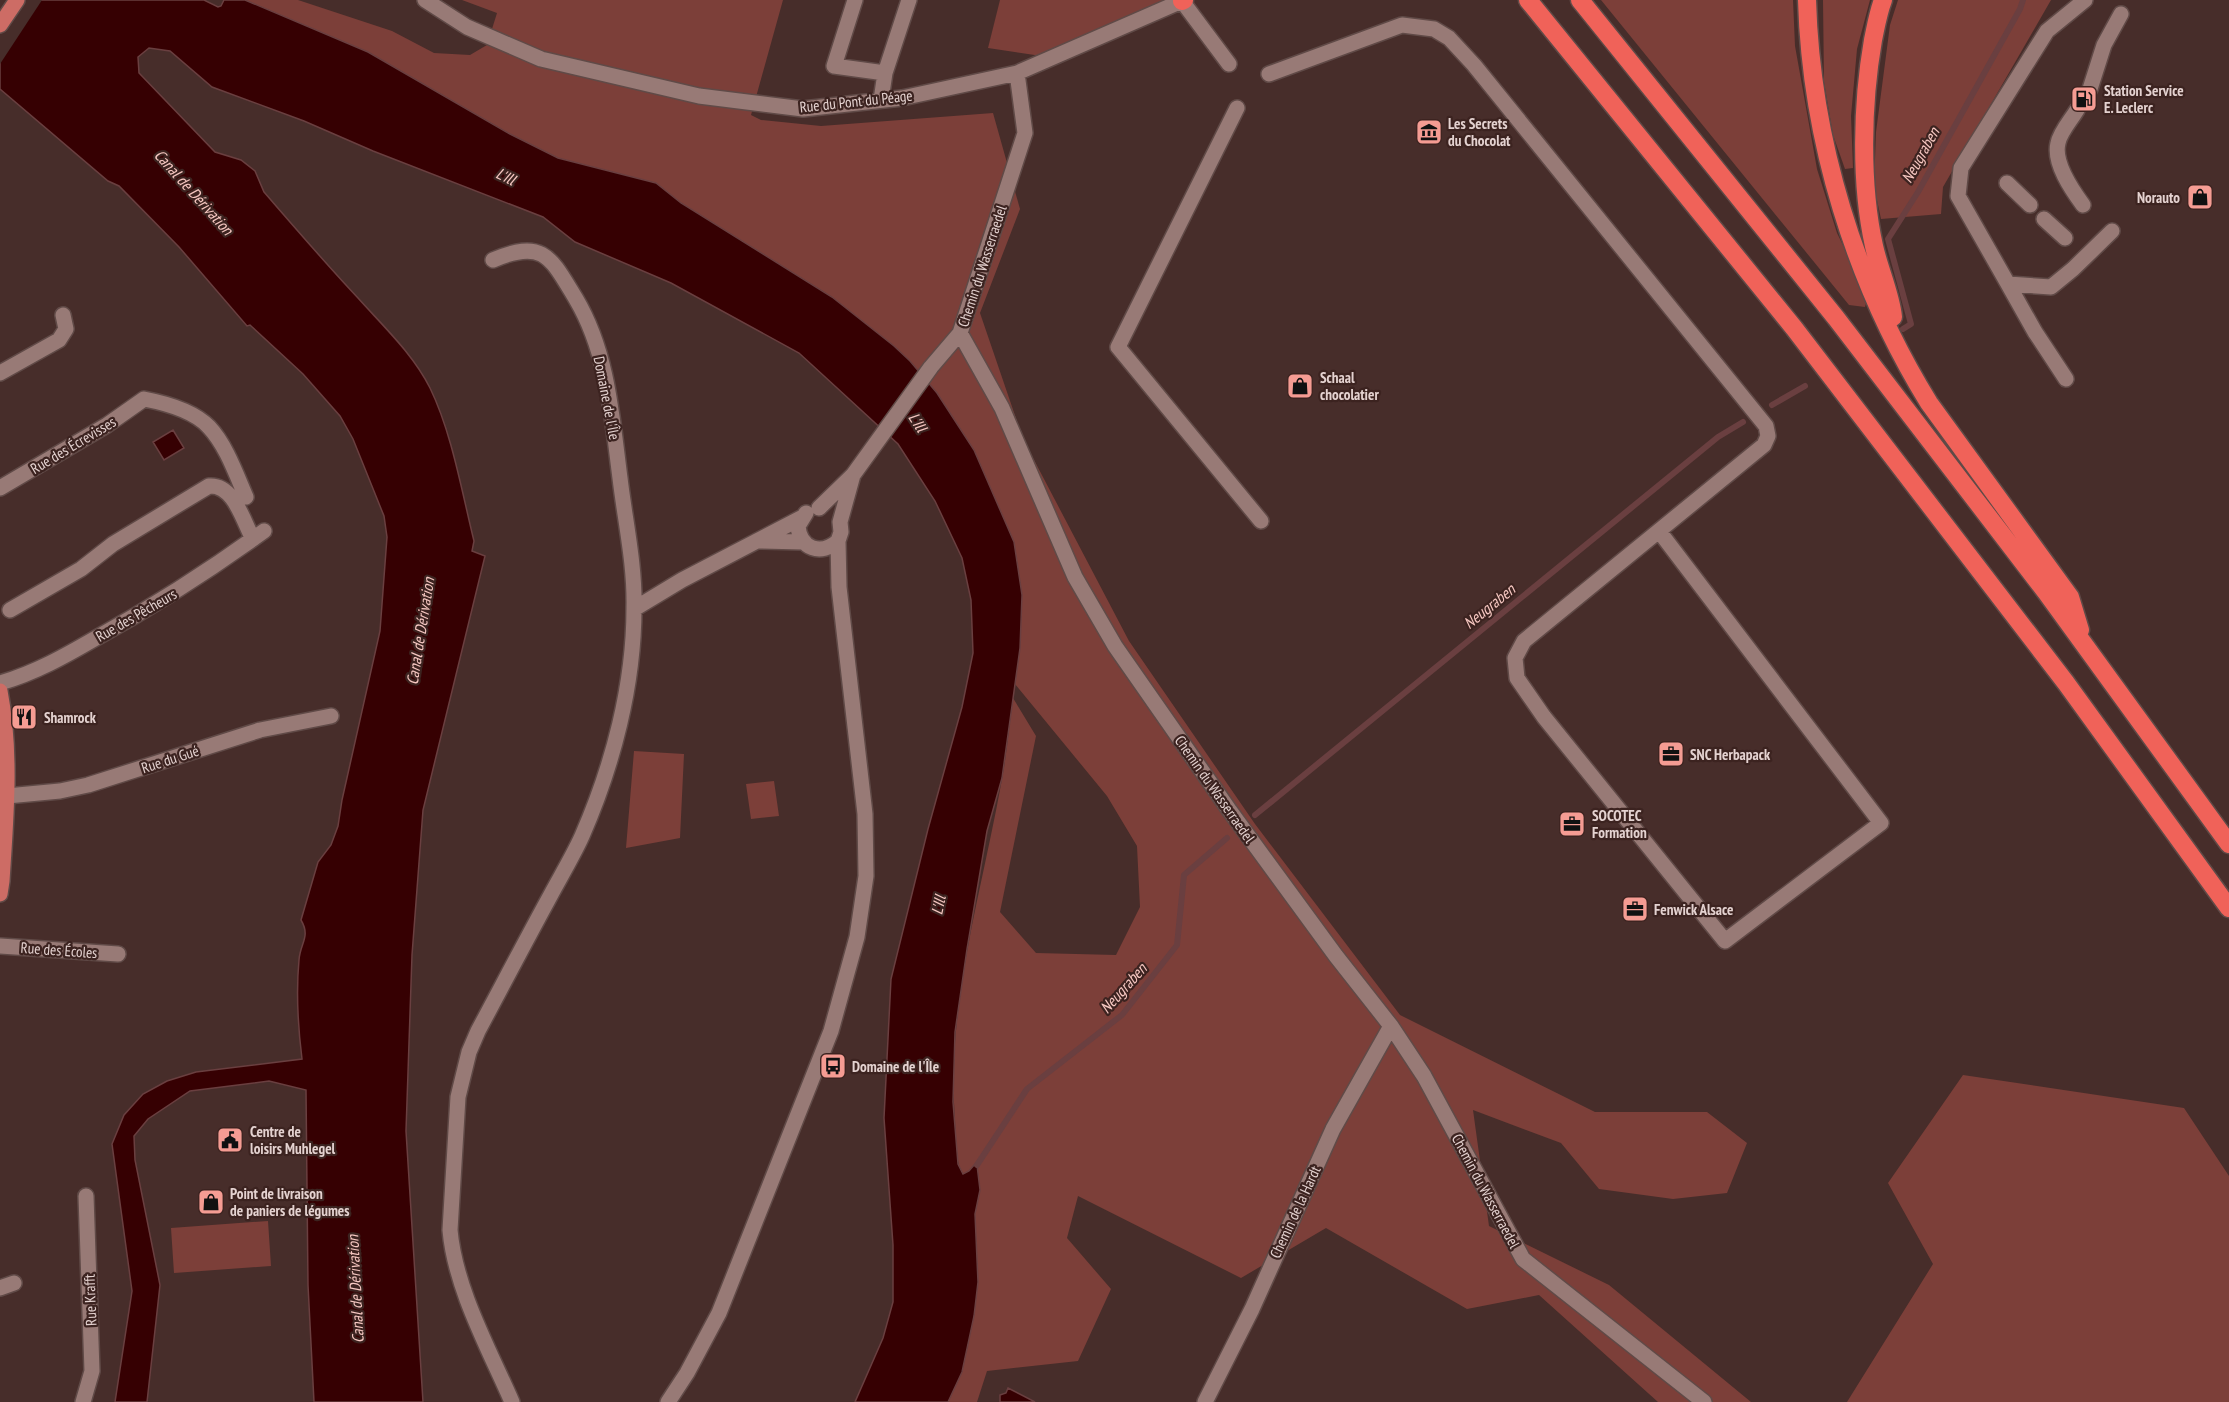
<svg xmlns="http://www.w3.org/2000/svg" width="2229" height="1402" font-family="'PT Sans Narrow',sans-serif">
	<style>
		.green { fill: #7c3f39 }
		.water { fill: #360002; stroke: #6a3f40; stroke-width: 1.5 }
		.pier { fill: #472d2a }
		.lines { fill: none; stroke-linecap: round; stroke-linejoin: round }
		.stream { stroke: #6a3f40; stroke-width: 6 }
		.minor-tunnel { stroke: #5f4643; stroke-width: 15; stroke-dasharray: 15 8; stroke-linecap: butt }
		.minor-casing { stroke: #604a47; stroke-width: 18 }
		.major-casing { stroke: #604a47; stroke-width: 18 }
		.highway-casing { stroke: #604a47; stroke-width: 21 }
		.minor { stroke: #987a76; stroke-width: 15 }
		.major { stroke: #cd6c65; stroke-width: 15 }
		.highway { stroke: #f06259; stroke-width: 18 }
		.labels { text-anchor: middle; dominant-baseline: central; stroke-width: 4.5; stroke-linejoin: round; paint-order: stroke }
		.poi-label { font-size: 15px; font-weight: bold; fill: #e4d2d0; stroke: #3c2320; text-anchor: start }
		.street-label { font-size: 15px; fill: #e4d2d0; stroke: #3c2320 }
		.water-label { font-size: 16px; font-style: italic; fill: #f7c8c2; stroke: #3c2320 }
	</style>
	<rect width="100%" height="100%" fill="#472d2a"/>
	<path class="green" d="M 245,0 L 298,0 L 392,31 L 434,53 L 470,55 L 487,45 L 497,13 L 462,0 L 783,0 L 751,115 L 761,120 L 821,126 L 993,113 L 1020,209 L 980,313 L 1023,439 L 1129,641 L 1255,824 L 1400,1015 L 1595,1112 L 1707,1112 L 1747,1143 L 1727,1193 L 1673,1199 L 1599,1189 L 1561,1143 L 1473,1110 L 1489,1226 L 1609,1285 L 1751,1402 L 1658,1402 L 1539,1295 L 1467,1309 L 1326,1228 L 1241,1278 L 1078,1196 L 1067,1238 L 1111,1289 L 1078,1361 L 987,1371 L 977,1402 L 948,1402 L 962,1372 L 975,1240 L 975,1214 L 980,1190 L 975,1164 L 969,1171 L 962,1174 C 955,1157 956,1138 955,1120 C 946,1004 982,892 1002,779 C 1007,753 1009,725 1013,698 L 1036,736 L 1000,912 L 1036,953 L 1116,955 L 1140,907 L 1137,846 L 1107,796 L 1015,684 L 1022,595 L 974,450 L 937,393 L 910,361 L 893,346 L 832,297 L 681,203 L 656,183 L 558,158 L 510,134 L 368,52 Z
		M 1000,0 L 1180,0 L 1055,58 L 988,48 Z
		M 1601,0 L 1793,0 L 1795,46 L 1817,169 L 1837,233 L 1868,296 L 1865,307 L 1849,305 Z
		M 1823,0 L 1870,0 L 1857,49 L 1851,116 L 1853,168 L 1845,169 L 1833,135 L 1824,82 Z
		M 1898,0 L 2051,0 L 1943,187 L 1941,214 L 1881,219 L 1874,186 L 1876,132 L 1890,25 Z
		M 634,751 L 684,754 L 680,838 L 626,848 Z
		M 774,781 L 779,816 L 751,819 L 746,784 Z
		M 1963,1075 L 2184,1108 L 2229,1176 L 2229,1402 L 1847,1402 L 1933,1264 L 1888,1183 Z
		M 268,1221 L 271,1266 L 174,1273 L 171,1228 Z"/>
	<path class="water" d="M 0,0 L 204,0 L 218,7 L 221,6 L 224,0 L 245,0 L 368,52 L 510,134 L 558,158 L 656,183 L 681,203 L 832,297 L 894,346 L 910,361 L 937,393 L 974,450 L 1014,542 L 1022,595 L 1020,648 L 1002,778 L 987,831 L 967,949 L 955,1032 L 953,1102 L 958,1164 L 963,1174 L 969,1171 L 975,1164 L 977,1165 L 980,1190 L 975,1214 L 978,1282 L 974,1316 L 962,1372 L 948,1402 L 855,1402 L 883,1338 L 893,1302 L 893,1245 L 884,1118 L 891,979 L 928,829 L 962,707 L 973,653 L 971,600 L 962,558 L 935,501 L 898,444 L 799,353 L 671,283 L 575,242 L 543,217 L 373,151 L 304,121 L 212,87 L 170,51 L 149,48 L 138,57 L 139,73 L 215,152 L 241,160 L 255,171 L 264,192 C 295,228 326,264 358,298 C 383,326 413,354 430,388 C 452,433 462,493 474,541 L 472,551 L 485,556 L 423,810 L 412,955 L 406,1131 L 423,1402 L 314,1402 L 308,1285 L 306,1090 L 269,1081 L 190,1091 L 148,1119 L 134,1136 L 135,1160 L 160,1285 L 147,1402 L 115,1402 L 132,1291 L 112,1144 L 124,1115 L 143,1094 L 167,1081 L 196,1072 L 302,1059 C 298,1027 296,992 299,960 C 300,943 311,937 301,920 L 318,862 L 331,845 L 338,826 L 342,800 L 380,631 L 387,537 L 384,516 L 353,439 L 340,416 L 303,374 L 250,325 L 247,326 L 179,247 L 119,186 L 108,181 L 0,89 Z
		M 173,430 L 184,448 L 164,460 L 153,442 Z
		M 1008,1388 L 1035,1402 L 1000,1402 L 1000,1395 L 1006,1393 Z"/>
	<path class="pier" d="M 0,0 L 42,0 L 0,64 Z"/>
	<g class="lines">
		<path class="stream" d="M 1903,329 L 1911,324 L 1888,239 L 1918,192 L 2020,9 L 2023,0
			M 1772,405 L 1805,386
			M 1255,815 L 1718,437 L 1743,422
			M 977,1165 L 1027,1089 L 1122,1015 L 1177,945 L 1184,875 L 1227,838"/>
		<path class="minor-tunnel" d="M 2077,110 L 2090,89"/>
		<defs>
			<path id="minor" d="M 425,0 L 467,27 L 541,59 L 699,96 L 803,109 L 902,98 L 1017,73 L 1182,1 L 1229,64
				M 855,0 L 834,66 L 885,73 L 881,100
				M 2085,0 L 2047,31 L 1961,168 L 1958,196 L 2008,284 L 2051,287 L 2073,269 L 2112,231
				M 885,73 L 909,0
				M 1269,74 L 1402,25 L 1434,29 L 1449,38 L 1474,65 L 1766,426 L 1768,436 L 1764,445 L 1524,641 L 1515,658 L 1517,678 L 1544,717 L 1725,941 L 1881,823 L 1659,531
				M 2090,89 L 2104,45 L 2121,14
				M 1237,108 L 1118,347 L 1261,521
				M 2077,110 C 2071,120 2060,132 2058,143 C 2053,163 2072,190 2083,205
				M 2007,183 L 2030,205
				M 2044,219 L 2065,238
				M 493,260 C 544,238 551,258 576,299 C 608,353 612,417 620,478 C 625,521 635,564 634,608 C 634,685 613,765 582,836 C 572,858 559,879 548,900 C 524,944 501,988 478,1031 L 469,1052 L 458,1097 L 450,1230 C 455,1288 489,1349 512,1402
				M 2008,284 L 2035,332 L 2066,379
				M 960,333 L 1002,408 L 1075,577 L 1115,646 L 1230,811 L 1336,956 L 1391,1026 L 1424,1076 L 1523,1259 L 1704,1402
				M 0,373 L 59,340 L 66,329 L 63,315
				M 0,488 L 107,425 L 144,399 C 165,403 194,411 209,427 C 226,445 236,474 246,497
				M 819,508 L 853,475 L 931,367 L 960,333 L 1025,133 L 1017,73
				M 806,513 L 798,526 C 800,549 821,556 838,541
				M 761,541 L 803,542
				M 634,609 L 682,580 L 801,518
				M 10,610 L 81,569 L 113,544 L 209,486 C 234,484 243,521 253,539
				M 0,683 C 35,673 65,656 96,638 C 154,606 210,570 264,531
				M 7,796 L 60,791 L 88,785 L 260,730 L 331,716
				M 0,946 L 118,954
				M 0,1288 L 14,1283
				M 83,1402 L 92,1371 L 86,1196
				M 668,1402 L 687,1373 L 719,1313 L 831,1031 L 857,937 L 866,876 L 865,814 L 839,587 L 838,541 L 841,532 L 840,522 L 853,475
				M 1205,1402 L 1252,1309 L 1333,1129 L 1391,1026"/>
			<path id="major" d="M 0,25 L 17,0
				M 0,691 C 12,754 6,818 2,881 L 0,894"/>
			<path id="highway" d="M 1528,0 L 1794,328 L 2066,683 L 2229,908
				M 1580,0 L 1836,318 L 2046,592 L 2229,844
				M 1807,0 C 1811,140 1855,283 1929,403 L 2070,597 L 2080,630
				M 1883,0 C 1878,13 1876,26 1873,40 C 1862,103 1860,183 1874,246 C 1879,269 1891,295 1893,317
				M 1182,1 L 1184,0"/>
		</defs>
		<use href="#minor" class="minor-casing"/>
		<use href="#major" class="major-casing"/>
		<use href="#highway" class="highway-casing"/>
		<use href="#minor" class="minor"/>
		<use href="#major" class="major"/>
		<use href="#highway" class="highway"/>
	</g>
	<defs>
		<symbol id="fuel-square" viewBox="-11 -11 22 22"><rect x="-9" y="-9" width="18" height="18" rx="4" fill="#f59c93" stroke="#3c2320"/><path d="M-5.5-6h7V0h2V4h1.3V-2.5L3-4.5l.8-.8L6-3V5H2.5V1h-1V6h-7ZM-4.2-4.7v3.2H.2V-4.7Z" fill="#111"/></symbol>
		<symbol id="museum-square" viewBox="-11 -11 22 22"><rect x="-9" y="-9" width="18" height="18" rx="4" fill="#f59c93" stroke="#3c2320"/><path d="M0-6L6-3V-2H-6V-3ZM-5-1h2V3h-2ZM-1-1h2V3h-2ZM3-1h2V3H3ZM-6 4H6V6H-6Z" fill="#111"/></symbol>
		<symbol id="shop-square" viewBox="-11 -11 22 22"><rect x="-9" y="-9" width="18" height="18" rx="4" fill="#f59c93" stroke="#3c2320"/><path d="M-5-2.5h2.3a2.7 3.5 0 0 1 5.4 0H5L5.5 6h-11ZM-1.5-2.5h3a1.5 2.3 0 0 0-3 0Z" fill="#111"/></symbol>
		<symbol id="restaurant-square" viewBox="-11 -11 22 22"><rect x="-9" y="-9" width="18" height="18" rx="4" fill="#f59c93" stroke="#3c2320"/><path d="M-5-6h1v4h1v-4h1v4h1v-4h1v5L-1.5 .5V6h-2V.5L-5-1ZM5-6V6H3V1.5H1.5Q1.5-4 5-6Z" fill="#111"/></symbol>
		<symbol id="office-square" viewBox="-11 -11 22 22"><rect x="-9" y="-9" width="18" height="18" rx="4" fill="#f59c93" stroke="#3c2320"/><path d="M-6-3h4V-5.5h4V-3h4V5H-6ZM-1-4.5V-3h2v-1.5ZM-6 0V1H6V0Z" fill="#111"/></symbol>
		<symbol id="bus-square" viewBox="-11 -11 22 22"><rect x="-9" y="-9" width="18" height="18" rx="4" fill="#f59c93" stroke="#3c2320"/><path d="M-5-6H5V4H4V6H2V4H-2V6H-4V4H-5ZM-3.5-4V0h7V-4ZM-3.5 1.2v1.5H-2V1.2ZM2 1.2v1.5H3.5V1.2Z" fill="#111"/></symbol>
		<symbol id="civic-square" viewBox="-11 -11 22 22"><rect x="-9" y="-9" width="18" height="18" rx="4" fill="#f59c93" stroke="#3c2320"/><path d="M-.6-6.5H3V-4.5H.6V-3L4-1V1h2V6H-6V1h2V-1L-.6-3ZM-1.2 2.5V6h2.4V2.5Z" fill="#111"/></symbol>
	</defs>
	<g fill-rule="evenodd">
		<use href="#fuel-square" x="2069" y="84" width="30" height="30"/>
		<use href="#museum-square" x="1414" y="117" width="30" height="30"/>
		<use href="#shop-square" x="2185" y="182" width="30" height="30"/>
		<use href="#shop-square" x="1285" y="371" width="30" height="30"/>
		<use href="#restaurant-square" x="9" y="702" width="30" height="30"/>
		<use href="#office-square" x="1656" y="739" width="30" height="30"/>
		<use href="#office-square" x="1557" y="809" width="30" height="30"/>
		<use href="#office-square" x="1620" y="894" width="30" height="30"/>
		<use href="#bus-square" x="818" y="1051" width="30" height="30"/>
		<use href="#civic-square" x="215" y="1125" width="30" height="30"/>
		<use href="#shop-square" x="196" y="1187" width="30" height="30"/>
	</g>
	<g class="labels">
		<g class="poi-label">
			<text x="2104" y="90">Station Service<tspan x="2104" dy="17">E. Leclerc</tspan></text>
			<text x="1448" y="123">Les Secrets<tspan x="1448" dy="17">du Chocolat</tspan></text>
			<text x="2180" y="197" text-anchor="end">Norauto</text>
			<text x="1320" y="377">Schaal<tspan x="1320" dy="17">chocolatier</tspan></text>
			<text x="44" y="717">Shamrock</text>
			<text x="1690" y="754">SNC Herbapack</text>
			<text x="1592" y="815">SOCOTEC<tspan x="1592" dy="17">Formation</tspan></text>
			<text x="1654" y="909">Fenwick Alsace</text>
			<text x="852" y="1066">Domaine de l'Île</text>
			<text x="250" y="1131">Centre de<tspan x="250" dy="17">loisirs Muhlegel</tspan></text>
			<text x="230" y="1193">Point de livraison<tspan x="230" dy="17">de paniers de légumes</tspan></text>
		</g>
		<g class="street-label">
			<text transform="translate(856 101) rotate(-6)">Rue du Pont du Péage</text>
			<text transform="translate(982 266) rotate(-72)">Chemin du Wasserraedel</text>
			<text transform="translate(607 398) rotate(79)">Domaine de l'Île</text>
			<text transform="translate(73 445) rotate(-31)">Rue des Écrevisses</text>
			<text transform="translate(136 615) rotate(-30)">Rue des Pêcheurs</text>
			<text transform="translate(170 759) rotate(-18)">Rue du Gué</text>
			<text transform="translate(1215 789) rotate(55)">Chemin du Wasserraedel</text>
			<text transform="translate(59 950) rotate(4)">Rue des Écoles</text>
			<text transform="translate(1486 1191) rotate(62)">Chemin du Wasserraedel</text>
			<text transform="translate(1295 1212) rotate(-65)">Chemin de la Hardt</text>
			<text transform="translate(90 1300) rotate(-92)">Rue Krafft</text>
		</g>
		<g class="water-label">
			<text transform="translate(1920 155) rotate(-61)">Neugraben</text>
			<text transform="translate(506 176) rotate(26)">L'Ill</text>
			<text transform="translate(194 192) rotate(48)">Canal de Dérivation</text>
			<text transform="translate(918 422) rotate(57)">L'Ill</text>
			<text transform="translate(1489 606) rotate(-39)">Neugraben</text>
			<text transform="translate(420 631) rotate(-81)">Canal de Dérivation</text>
			<text transform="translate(938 905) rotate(-78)">L'Ill</text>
			<text transform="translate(1123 988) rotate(-48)">Neugraben</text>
			<text transform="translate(355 1289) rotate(-93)">Canal de Dérivation</text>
		</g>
	</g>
</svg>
